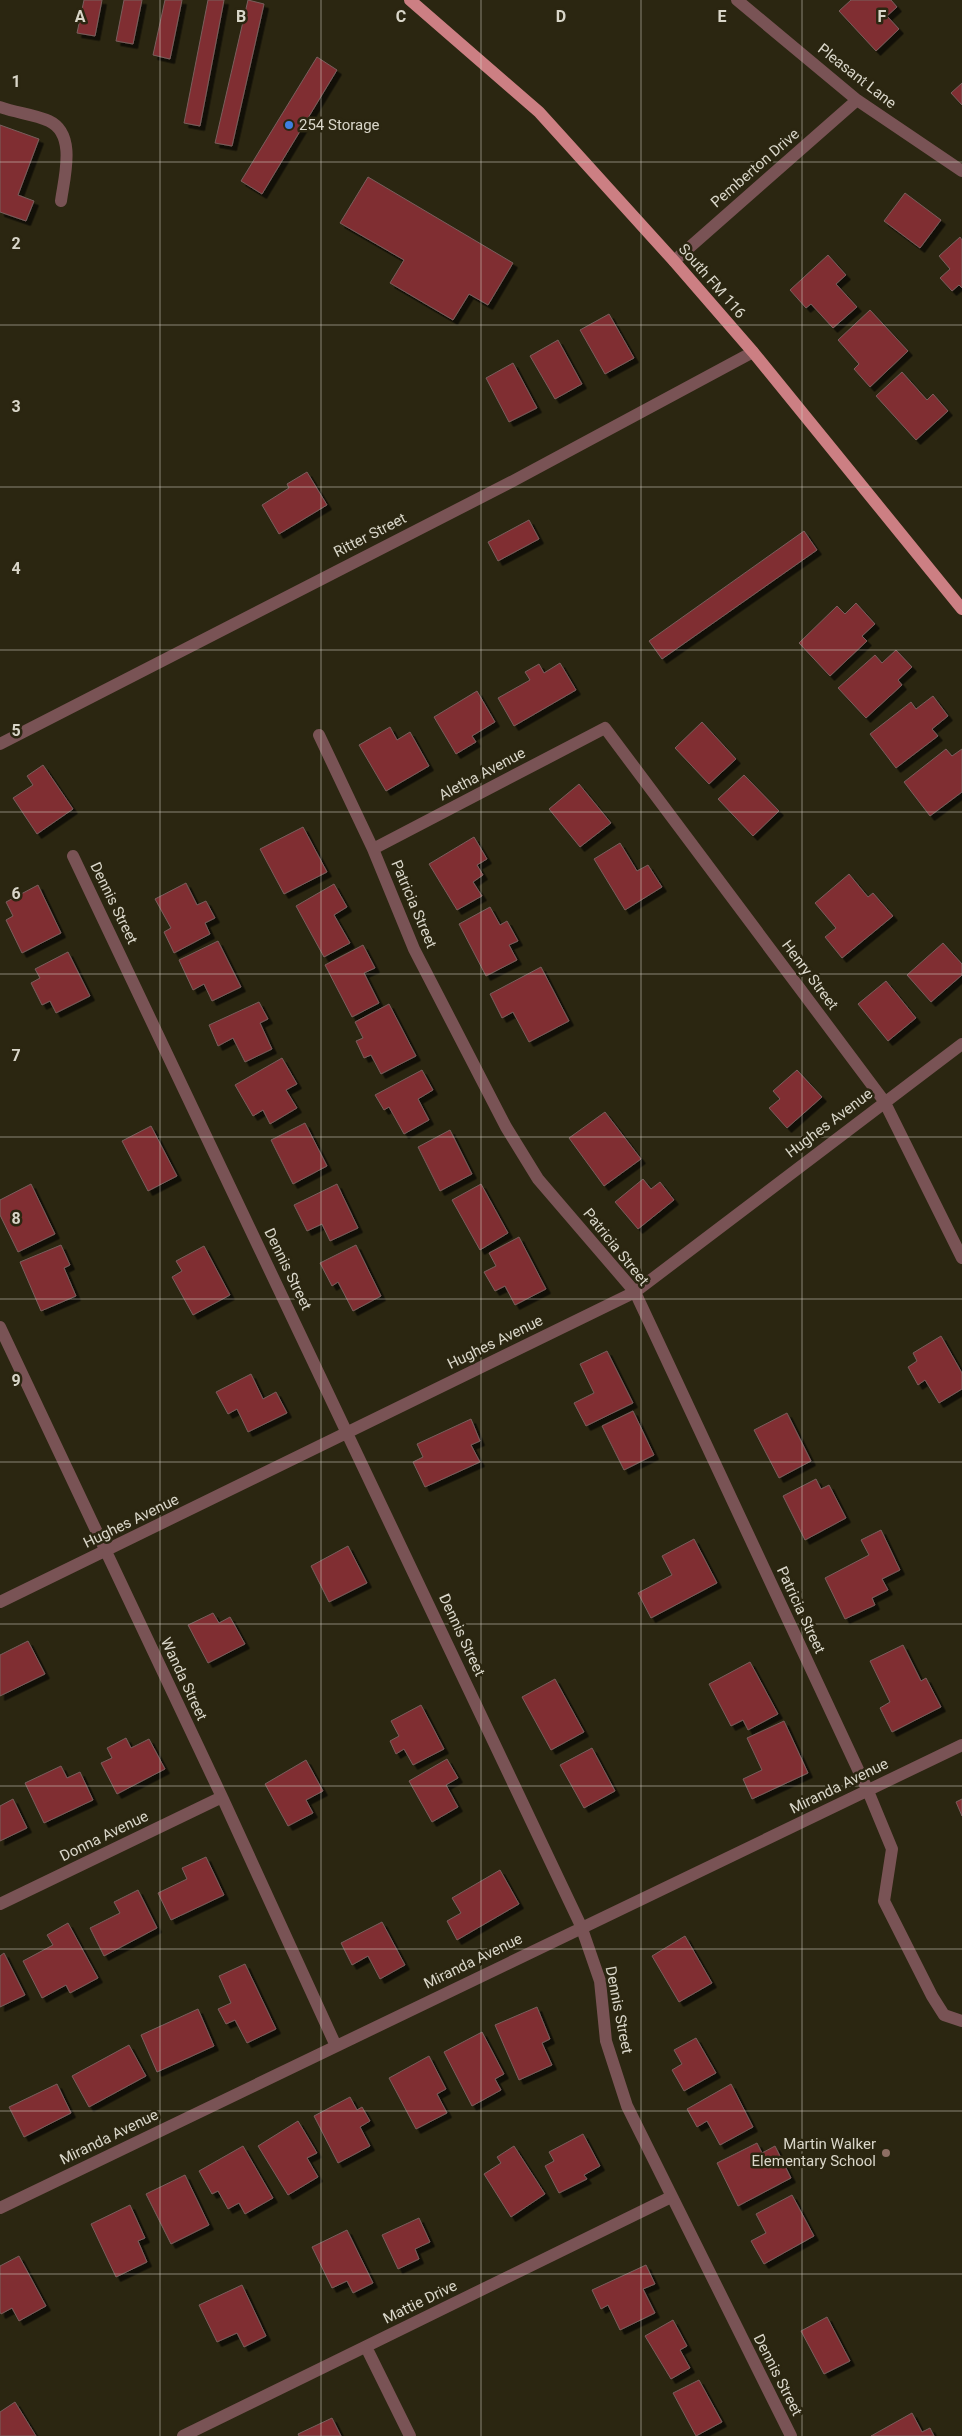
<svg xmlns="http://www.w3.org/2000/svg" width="962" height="2436" font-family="Roboto,sans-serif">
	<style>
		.building { fill: #802f32; stroke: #795e5d; filter: url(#shadow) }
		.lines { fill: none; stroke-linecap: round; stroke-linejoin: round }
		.minor { stroke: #795355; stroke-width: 12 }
		.major { stroke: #cc7f83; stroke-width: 12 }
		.grid { fill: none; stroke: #d9d6c9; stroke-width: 1; stroke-opacity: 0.55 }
		.shop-dot { fill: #3f7fe0; stroke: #2b2611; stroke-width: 2 }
		.education-dot { fill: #8d6e63; stroke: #2b2611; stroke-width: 2 }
		.labels { text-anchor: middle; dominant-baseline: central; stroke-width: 5; stroke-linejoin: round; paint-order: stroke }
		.street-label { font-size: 15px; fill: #d9d6c9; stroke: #2b2611 }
		.poi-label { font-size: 15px; fill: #d9d6c9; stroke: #2b2611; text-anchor: start }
		.grid-label { font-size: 16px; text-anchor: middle; font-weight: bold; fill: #d9d6c9; stroke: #2b2611; stroke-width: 5; stroke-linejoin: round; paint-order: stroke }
	</style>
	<defs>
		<filter id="shadow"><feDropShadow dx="4.5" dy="4.5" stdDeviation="0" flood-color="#0009"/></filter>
	</defs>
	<rect width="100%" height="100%" fill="#2b2611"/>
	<path class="building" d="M 84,0 L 102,0 L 95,36 L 77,33 Z
		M 124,0 L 142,0 L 133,44 L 116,41 Z
		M 165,0 L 182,0 L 170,59 L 153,55 Z
		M 208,0 L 224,0 L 200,126 L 184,123 Z
		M 248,0 L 264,4 L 232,146 L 215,143 Z
		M 851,0 L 891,0 L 897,7 L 887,16 L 899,29 L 876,51 L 839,11 Z
		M 317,57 L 337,70 L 262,194 L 241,181 Z
		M 962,83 L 962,105 L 951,93 Z
		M 0,125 L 39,139 L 18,195 L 34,201 L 26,221 L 0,212 Z
		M 368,177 L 513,263 L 488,305 L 469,294 L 453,320 L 390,283 L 404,260 L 340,223 Z
		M 905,193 L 941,220 L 920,248 L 884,221 Z
		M 960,237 L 962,240 L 962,288 L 959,285 L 952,291 L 940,278 L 950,269 L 939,256 Z
		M 828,255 L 846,275 L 836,284 L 857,307 L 833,328 L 811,304 L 806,308 L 790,290 Z
		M 870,310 L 908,351 L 870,387 L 854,369 L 859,364 L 838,340 Z
		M 609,314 L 634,358 L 605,374 L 580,330 Z
		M 558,340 L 582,384 L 555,399 L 530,356 Z
		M 513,363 L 537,408 L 509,422 L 486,378 Z
		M 902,372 L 927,400 L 933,394 L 948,411 L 916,440 L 876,396 Z
		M 307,472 L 327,505 L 279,534 L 262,505 L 289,488 L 287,484 Z
		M 529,520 L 539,539 L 498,561 L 488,542 Z
		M 804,531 L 817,550 L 662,659 L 649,641 Z
		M 856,603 L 875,624 L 862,636 L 867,641 L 830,676 L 799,643 L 837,606 L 845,614 Z
		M 896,650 L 912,667 L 898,680 L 902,685 L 866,718 L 838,688 L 875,655 L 882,663 Z
		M 560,663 L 576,690 L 514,726 L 498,698 L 530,680 L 525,672 L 539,664 L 544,673 Z
		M 477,691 L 495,722 L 472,736 L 476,742 L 456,754 L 434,717 Z
		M 933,696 L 948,716 L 932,729 L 938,736 L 896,768 L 870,734 L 911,702 L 916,709 Z
		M 702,722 L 736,759 L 709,784 L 675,748 Z
		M 390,727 L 397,740 L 410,732 L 429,766 L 386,791 L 359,745 Z
		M 946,749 L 952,756 L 962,749 L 962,792 L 930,816 L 904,782 Z
		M 43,765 L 73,809 L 37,834 L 13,798 L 33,785 L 27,776 Z
		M 744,775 L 779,811 L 753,836 L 718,799 Z
		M 579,784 L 611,823 L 580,847 L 549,809 Z
		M 303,827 L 327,872 L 284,894 L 260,849 Z
		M 474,837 L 487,859 L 477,865 L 483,875 L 473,882 L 482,896 L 457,910 L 429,864 Z
		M 620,843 L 637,871 L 648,865 L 662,887 L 625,910 L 594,859 Z
		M 849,874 L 868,897 L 873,893 L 893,916 L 842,958 L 825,937 L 836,928 L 815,903 Z
		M 186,883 L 197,905 L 206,901 L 215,918 L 205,923 L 210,934 L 174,953 L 164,932 L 171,928 L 155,899 Z
		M 334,884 L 347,907 L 334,915 L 350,943 L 324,957 L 296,906 Z
		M 38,885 L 61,933 L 22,953 L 6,920 L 13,916 L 6,902 Z
		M 490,907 L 500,925 L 507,921 L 518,941 L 509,945 L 517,960 L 486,976 L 459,924 Z
		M 218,941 L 241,987 L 212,1001 L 204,984 L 193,990 L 179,960 Z
		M 943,943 L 962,964 L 962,975 L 931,1002 L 907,975 Z
		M 363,945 L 375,968 L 364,973 L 379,1003 L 352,1017 L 325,965 Z
		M 68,952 L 90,996 L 56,1013 L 50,1001 L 42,1005 L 31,983 L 40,978 L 35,969 Z
		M 541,967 L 569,1021 L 529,1042 L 513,1012 L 502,1018 L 490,994 Z
		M 886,981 L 916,1018 L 888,1041 L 858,1004 Z
		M 259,1002 L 268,1019 L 260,1023 L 272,1049 L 245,1062 L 233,1038 L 218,1046 L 209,1025 Z
		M 389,1004 L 416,1056 L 381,1074 L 371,1055 L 364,1058 L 356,1041 L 363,1038 L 355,1022 Z
		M 282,1058 L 297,1084 L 286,1090 L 297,1108 L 270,1124 L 263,1110 L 253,1116 L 235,1085 Z
		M 422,1070 L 433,1090 L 418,1099 L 429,1120 L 404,1134 L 389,1107 L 384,1110 L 375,1095 Z
		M 797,1070 L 822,1097 L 787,1128 L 769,1108 L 780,1099 L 773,1091 Z
		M 605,1112 L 641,1159 L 604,1186 L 569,1138 Z
		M 305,1123 L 327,1166 L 293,1184 L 271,1140 Z
		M 151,1126 L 177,1176 L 148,1191 L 122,1141 Z
		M 450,1130 L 472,1174 L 440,1191 L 418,1147 Z
		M 643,1179 L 651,1189 L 660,1182 L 674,1200 L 638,1229 L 615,1202 Z
		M 31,1184 L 55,1234 L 18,1252 L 0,1215 L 0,1200 Z
		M 337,1184 L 358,1228 L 330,1241 L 322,1224 L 307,1231 L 294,1205 Z
		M 481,1184 L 508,1233 L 480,1250 L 452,1200 Z
		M 519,1237 L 546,1289 L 515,1305 L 505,1286 L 495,1291 L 484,1272 L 496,1266 L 489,1253 Z
		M 61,1245 L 70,1265 L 64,1268 L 76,1296 L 41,1311 L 20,1262 Z
		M 356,1245 L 381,1296 L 353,1311 L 338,1282 L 332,1286 L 320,1263 Z
		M 204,1246 L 230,1295 L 193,1315 L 172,1277 L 182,1271 L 176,1261 Z
		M 941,1336 L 962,1373 L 962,1389 L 939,1403 L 925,1380 L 918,1385 L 908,1367 L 917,1361 L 913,1353 Z
		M 607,1351 L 633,1403 L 586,1426 L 574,1403 L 594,1393 L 580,1364 Z
		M 251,1374 L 263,1399 L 276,1392 L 287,1413 L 248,1432 L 237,1409 L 228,1414 L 216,1392 Z
		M 633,1411 L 654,1455 L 624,1470 L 602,1426 Z
		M 787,1413 L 811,1461 L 779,1478 L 754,1430 Z
		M 471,1419 L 480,1441 L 471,1445 L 480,1462 L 425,1487 L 413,1462 L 423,1457 L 417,1444 Z
		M 816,1479 L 821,1489 L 829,1485 L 846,1518 L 805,1540 L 783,1496 Z
		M 881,1530 L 900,1570 L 882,1579 L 888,1590 L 872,1598 L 875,1605 L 845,1619 L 825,1578 L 869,1555 L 861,1540 Z
		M 694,1539 L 717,1583 L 651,1618 L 638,1593 L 672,1575 L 662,1556 Z
		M 348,1546 L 367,1583 L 329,1602 L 311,1566 Z
		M 213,1613 L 219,1623 L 230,1617 L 245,1644 L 208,1663 L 188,1625 Z
		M 28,1641 L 45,1674 L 0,1696 L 0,1655 Z
		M 903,1645 L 921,1681 L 926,1678 L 941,1707 L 892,1732 L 880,1708 L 890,1702 L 870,1661 Z
		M 750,1662 L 778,1714 L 748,1730 L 743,1720 L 731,1726 L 709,1684 Z
		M 555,1679 L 584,1732 L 551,1750 L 522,1697 Z
		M 421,1705 L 444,1749 L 413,1765 L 404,1749 L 396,1754 L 390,1741 L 399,1736 L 391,1721 Z
		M 784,1721 L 808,1773 L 752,1799 L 743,1779 L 762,1770 L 747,1738 Z
		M 126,1738 L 131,1748 L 149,1739 L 165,1769 L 117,1794 L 101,1763 L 112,1758 L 107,1748 Z
		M 592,1748 L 615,1791 L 584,1808 L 560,1765 Z
		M 447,1759 L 458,1778 L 446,1785 L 458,1807 L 432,1822 L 409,1781 Z
		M 306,1760 L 323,1791 L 306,1800 L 313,1813 L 288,1826 L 265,1784 Z
		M 61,1766 L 67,1778 L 80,1772 L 93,1800 L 44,1823 L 25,1783 Z
		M 13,1799 L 27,1828 L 0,1841 L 0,1806 Z
		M 962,1799 L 962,1816 L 956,1802 Z
		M 206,1857 L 224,1895 L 171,1920 L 158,1893 L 187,1879 L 182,1868 Z
		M 500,1870 L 519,1904 L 457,1940 L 447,1921 L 461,1913 L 452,1898 Z
		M 138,1890 L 157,1928 L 104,1956 L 90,1928 L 120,1913 L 114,1902 Z
		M 382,1922 L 405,1965 L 380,1979 L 368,1956 L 352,1965 L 341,1943 Z
		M 68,1923 L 98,1978 L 70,1993 L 66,1985 L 42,1998 L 23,1961 L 53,1945 L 47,1935 Z
		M 685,1936 L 712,1983 L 679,2002 L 652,1956 Z
		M 4,1953 L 25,1995 L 0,2007 L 0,1956 Z
		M 245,1964 L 276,2029 L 247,2043 L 235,2020 L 226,2024 L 218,2009 L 231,2003 L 219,1976 Z
		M 537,2007 L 550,2039 L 542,2043 L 552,2065 L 519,2080 L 495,2025 Z
		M 198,2009 L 214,2046 L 157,2072 L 141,2035 Z
		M 482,2032 L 504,2074 L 495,2079 L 501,2090 L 472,2106 L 444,2052 Z
		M 696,2038 L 716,2073 L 684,2091 L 672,2070 L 682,2064 L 674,2050 Z
		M 129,2045 L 146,2076 L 89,2107 L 72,2076 Z
		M 429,2056 L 446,2089 L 437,2094 L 447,2113 L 416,2129 L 389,2078 Z
		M 57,2084 L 71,2113 L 24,2137 L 9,2107 Z
		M 731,2084 L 753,2127 L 720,2145 L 707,2121 L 697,2127 L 687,2109 Z
		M 350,2097 L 357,2110 L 362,2107 L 370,2121 L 360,2127 L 370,2146 L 338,2163 L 314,2116 Z
		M 298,2121 L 317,2153 L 307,2158 L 318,2177 L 288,2195 L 258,2146 Z
		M 583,2134 L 600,2166 L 584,2175 L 587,2179 L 559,2193 L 545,2166 L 554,2161 L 549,2152 Z
		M 757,2143 L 762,2153 L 775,2146 L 791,2178 L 738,2206 L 717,2163 Z
		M 243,2146 L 273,2198 L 245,2214 L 239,2203 L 228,2209 L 218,2191 L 212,2194 L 199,2171 Z
		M 514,2146 L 545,2194 L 511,2217 L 484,2174 L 501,2163 L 497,2157 Z
		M 185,2175 L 209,2225 L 171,2244 L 146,2194 Z
		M 792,2195 L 814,2236 L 764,2264 L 751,2241 L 766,2233 L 756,2214 Z
		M 130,2205 L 145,2238 L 138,2241 L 147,2262 L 116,2277 L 91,2224 Z
		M 419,2218 L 430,2242 L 415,2249 L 419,2259 L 398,2269 L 382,2235 Z
		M 347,2230 L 373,2283 L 353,2293 L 347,2281 L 332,2288 L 312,2247 Z
		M 19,2256 L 46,2306 L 19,2321 L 12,2308 L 1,2314 L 0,2312 L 0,2266 Z
		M 646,2265 L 655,2284 L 643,2289 L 655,2313 L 620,2330 L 608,2305 L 601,2309 L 592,2290 Z
		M 242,2285 L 266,2336 L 244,2347 L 237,2333 L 217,2342 L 199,2305 Z
		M 827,2317 L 850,2361 L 824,2374 L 801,2331 Z
		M 673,2320 L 687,2346 L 680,2350 L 690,2368 L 671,2379 L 645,2336 Z
		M 699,2380 L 722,2422 L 696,2436 L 673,2393 Z
		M 15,2402 L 36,2436 L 0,2436 L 0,2412 Z
		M 912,2413 L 922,2432 L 930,2428 L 934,2436 L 871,2436 Z
		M 332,2418 L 341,2436 L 299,2436 L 298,2434 Z"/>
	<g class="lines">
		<path class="minor" d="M 737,0 L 857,100 L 962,171
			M 0,107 C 16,113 34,114 49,121 C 77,134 64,178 61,201
			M 674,261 L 857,100
			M 319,735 L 373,849 L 414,949 L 506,1127 L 538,1179 L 635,1292 L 868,1791 L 892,1849 L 884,1901 L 932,1996 L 944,2015 L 962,2021
			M 0,744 L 513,481 L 753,352
			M 373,849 L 605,728 L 884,1101 L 962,1258
			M 73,856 L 581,1926 L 600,1981 L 606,2041 L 627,2106 L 791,2436
			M 0,1327 L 222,1797 L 336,2046
			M 0,1602 L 635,1292 L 962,1044
			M 0,1904 L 222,1797
			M 0,2208 L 962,1745
			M 366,2347 L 410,2436
			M 183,2436 L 671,2197"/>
		<path class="major" d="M 410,0 L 539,112 L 674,261 L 753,352 L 962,609"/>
	</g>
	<path class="grid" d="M 160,0 L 160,2436M 321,0 L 321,2436M 481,0 L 481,2436M 641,0 L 641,2436M 802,0 L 802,2436M 0,162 L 962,162M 0,325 L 962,325M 0,487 L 962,487M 0,650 L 962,650M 0,812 L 962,812M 0,974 L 962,974M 0,1137 L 962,1137M 0,1299 L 962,1299M 0,1462 L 962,1462M 0,1624 L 962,1624M 0,1786 L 962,1786M 0,1949 L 962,1949M 0,2111 L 962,2111M 0,2274 L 962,2274"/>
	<circle class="shop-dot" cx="289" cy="125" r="5"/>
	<circle class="education-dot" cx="886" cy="2153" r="5"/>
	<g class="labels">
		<g class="street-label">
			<text transform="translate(857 76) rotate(38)">Pleasant Lane</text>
			<text transform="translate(755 168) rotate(-41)">Pemberton Drive</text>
			<text transform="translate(712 281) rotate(49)">South FM 116</text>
			<text transform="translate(370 535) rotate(-27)">Ritter Street</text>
			<text transform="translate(482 774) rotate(-28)">Aletha Avenue</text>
			<text transform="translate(114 903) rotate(64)">Dennis Street</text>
			<text transform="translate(414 904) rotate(67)">Patricia Street</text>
			<text transform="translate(810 975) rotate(53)">Henry Street</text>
			<text transform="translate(829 1123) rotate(-37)">Hughes Avenue</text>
			<text transform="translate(616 1247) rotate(51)">Patricia Street</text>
			<text transform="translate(288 1269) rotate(64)">Dennis Street</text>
			<text transform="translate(495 1342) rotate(-26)">Hughes Avenue</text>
			<text transform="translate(131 1521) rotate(-26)">Hughes Avenue</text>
			<text transform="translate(801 1610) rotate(65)">Patricia Street</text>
			<text transform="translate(462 1635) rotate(65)">Dennis Street</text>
			<text transform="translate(184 1679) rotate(65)">Wanda Street</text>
			<text transform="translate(839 1786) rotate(-26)">Miranda Avenue</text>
			<text transform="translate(104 1836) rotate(-26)">Donna Avenue</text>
			<text transform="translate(473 1961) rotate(-26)">Miranda Avenue</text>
			<text transform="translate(619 2010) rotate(79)">Dennis Street</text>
			<text transform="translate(109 2137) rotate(-26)">Miranda Avenue</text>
			<text transform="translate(420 2302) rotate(-26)">Mattie Drive</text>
			<text transform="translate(778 2375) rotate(63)">Dennis Street</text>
		</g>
		<g class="poi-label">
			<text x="299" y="125">254 Storage</text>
			<text x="876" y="2144" text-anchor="end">Martin Walker<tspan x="876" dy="17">Elementary School</tspan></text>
		</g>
	</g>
	<g class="grid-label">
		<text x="80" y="22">A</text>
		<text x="241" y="22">B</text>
		<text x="401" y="22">C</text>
		<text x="561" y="22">D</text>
		<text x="722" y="22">E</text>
		<text x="882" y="22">F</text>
		<text x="16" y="87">1</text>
		<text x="16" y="249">2</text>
		<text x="16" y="412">3</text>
		<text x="16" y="574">4</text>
		<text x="16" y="736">5</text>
		<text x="16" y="899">6</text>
		<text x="16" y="1061">7</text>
		<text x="16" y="1224">8</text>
		<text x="16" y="1386">9</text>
	</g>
</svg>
